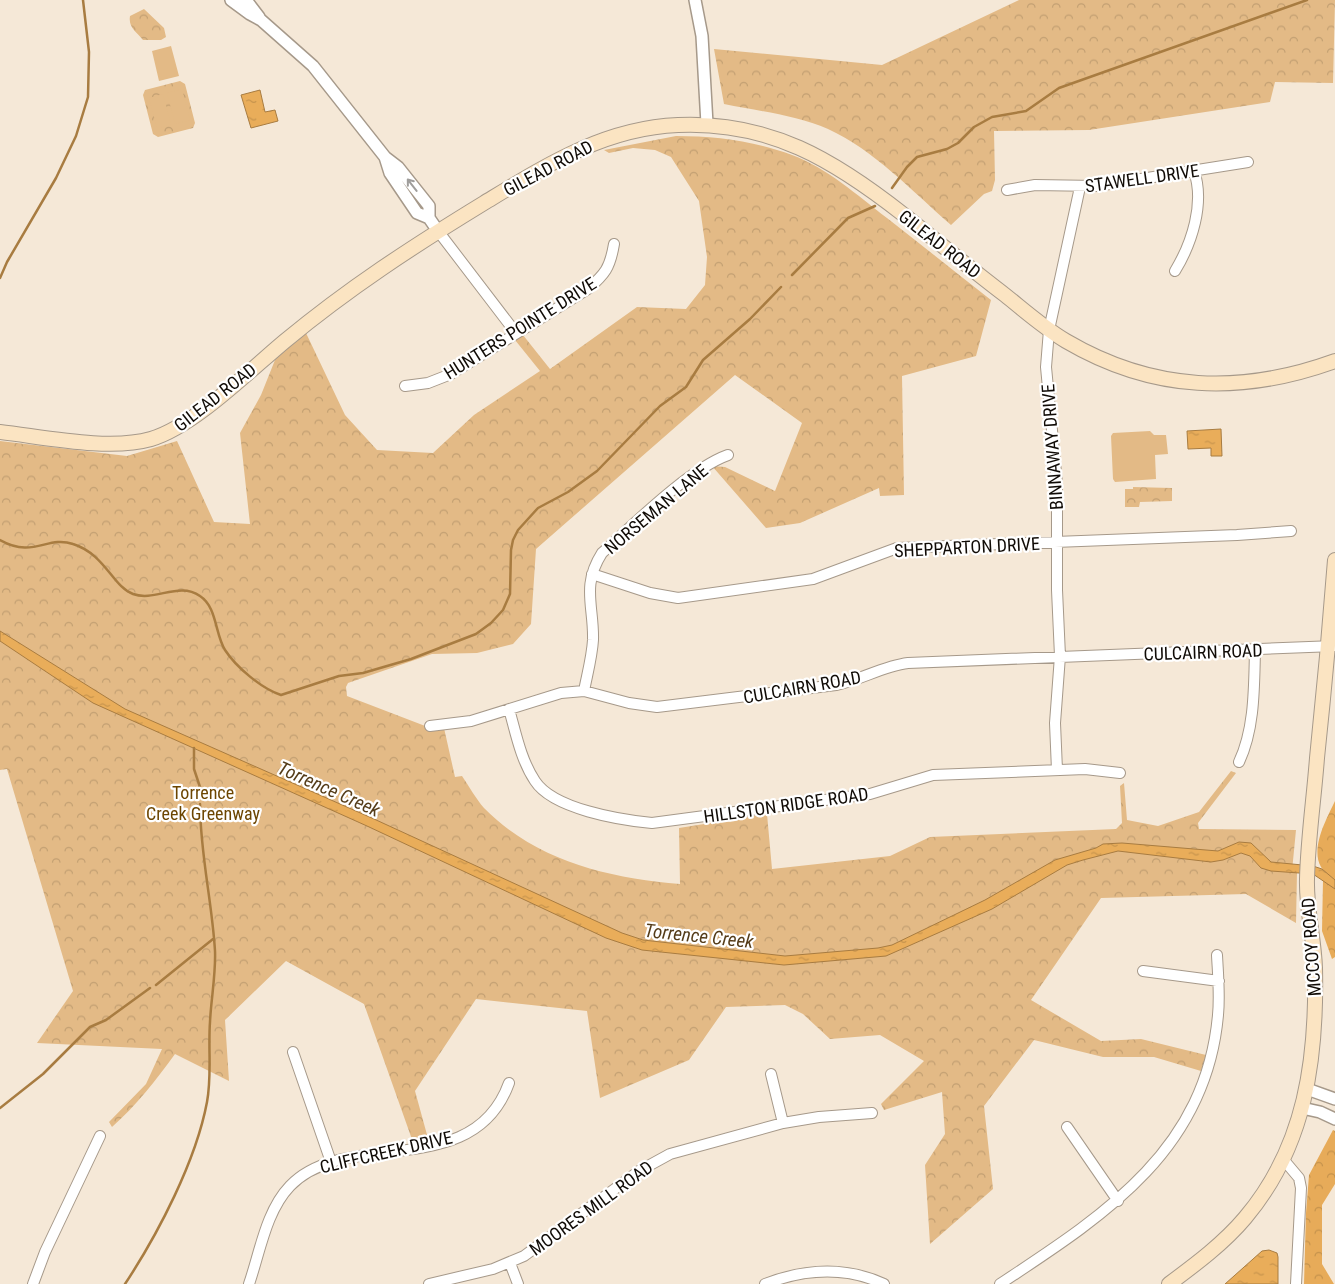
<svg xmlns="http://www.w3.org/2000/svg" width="1335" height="1284" font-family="'Roboto Condensed',sans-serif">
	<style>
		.forest { fill: url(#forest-crowns) }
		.park { fill: url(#park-crowns) }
		.garden { fill: #e3ba86 }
		.water { fill: url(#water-ripples); stroke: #a87c41 }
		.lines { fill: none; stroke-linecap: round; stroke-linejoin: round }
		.stream { stroke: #a87c41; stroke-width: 2.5 }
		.minor-casing { stroke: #a6998a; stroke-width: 12 }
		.tertiary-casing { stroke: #a6998a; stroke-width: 14 }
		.secondary-casing { stroke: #a6998a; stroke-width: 16 }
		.minor { stroke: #fff; stroke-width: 10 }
		.tertiary { stroke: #fff; stroke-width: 11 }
		.secondary { stroke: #fbe4c2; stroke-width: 14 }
		.oneway { stroke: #9f9d9b }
		.labels { text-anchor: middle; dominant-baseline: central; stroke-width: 4.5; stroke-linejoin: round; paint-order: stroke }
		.street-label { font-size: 18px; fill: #100b06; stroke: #fff }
		.park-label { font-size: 18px; fill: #6c4500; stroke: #fff }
		.water-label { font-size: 19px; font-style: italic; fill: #553c19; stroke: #fff }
	</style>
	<defs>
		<pattern id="forest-crowns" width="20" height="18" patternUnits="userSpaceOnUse" patternTransform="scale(1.25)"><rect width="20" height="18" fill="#e7ab59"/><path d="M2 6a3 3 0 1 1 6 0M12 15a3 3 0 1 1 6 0" fill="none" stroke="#c5924c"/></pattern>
		<pattern id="park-crowns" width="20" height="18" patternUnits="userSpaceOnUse" patternTransform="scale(1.25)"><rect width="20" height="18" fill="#e3ba86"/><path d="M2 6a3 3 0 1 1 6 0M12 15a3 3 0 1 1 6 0" fill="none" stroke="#c29f72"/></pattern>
		<pattern id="water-ripples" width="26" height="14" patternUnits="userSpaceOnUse" patternTransform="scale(1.25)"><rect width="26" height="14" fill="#e9ad5a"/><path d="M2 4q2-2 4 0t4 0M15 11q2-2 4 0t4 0" fill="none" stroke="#c7944d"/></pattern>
	</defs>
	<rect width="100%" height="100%" fill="#f5e8d7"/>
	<path class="forest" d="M 1335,801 L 1335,880 C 1330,876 1324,872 1321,867 C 1310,848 1327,818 1335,801 Z
		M 1323,880 L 1335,889 L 1335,957 L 1332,959 L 1322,931 Z
		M 1333,1130 L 1335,1131 L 1335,1184 L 1322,1205 L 1322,1264 L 1334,1284 L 1304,1284 L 1306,1213 L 1309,1175 Z"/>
	<path class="park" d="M 1019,0 L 1335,0 L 1333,83 L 1275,82 L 1270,102 L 1089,130 L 994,131 L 995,180 L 992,191 L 984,194 L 951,225 C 912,191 874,150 828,129 C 796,115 758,111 724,104 L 714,49 L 882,65 Z
		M 144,9 L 164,28 L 166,37 L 161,40 L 143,40 C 137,32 128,28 130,16 Z
		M 180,81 L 185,84 L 195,123 L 193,128 L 158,137 L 153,134 L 143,95 L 145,90 Z
		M 676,136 C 716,136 754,141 792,155 C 827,168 857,195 887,218 C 922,245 956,273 991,300 L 976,356 L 902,376 L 904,495 L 880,496 L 879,488 L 800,523 L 766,528 L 712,466 L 725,467 L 775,491 L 802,423 L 735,375 L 536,549 L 531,624 L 513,644 L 477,653 L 432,654 L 348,683 L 346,687 L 347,696 L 433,729 L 444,728 L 455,777 L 462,776 C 469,786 476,799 484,808 C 536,861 609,878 680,884 L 679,828 L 767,814 L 772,869 L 890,856 L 930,837 L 1116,829 L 1122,823 L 1120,786 L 1124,783 L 1127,820 L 1158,826 L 1199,812 L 1231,771 L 1236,773 L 1198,823 L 1199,829 L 1296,830 L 1292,871 L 1297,872 L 1296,923 L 1246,894 L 1101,898 L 1031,1000 L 1101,1041 L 1141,1039 L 1206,1055 L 1201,1071 L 1154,1057 L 1103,1057 L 1034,1040 L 984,1106 L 993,1189 L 930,1244 L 925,1165 L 945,1134 L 942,1092 L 884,1110 L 881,1104 L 924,1061 L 880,1035 L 830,1039 L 803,1014 L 785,1005 L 726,1007 L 689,1060 L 600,1098 L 587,1011 L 476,999 L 415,1091 L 429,1142 L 414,1145 L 364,1004 L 286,961 L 225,1020 L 229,1081 L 175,1054 C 156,1080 137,1105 112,1127 L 109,1122 L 146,1084 L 162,1049 L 37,1043 L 73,991 L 7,769 L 0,770 L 0,441 L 127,456 L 177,441 L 214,522 L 250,524 L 240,433 L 261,395 L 277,355 L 306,333 L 345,415 L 377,450 L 433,453 L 474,415 L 540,371 L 515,340 L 523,335 L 550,369 L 637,307 L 686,309 L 705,285 L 707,257 L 699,201 L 671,157 L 655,150 L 633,148 L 609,153 L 604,150 Z
		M 1133,487 L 1172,488 L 1172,501 L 1140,502 L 1139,507 L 1125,507 L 1125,489 L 1133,489 Z"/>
	<path class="garden" d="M 171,46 L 179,76 L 159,81 L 152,51 Z
		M 182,89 L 190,120 L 175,124 L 167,93 Z
		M 163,94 L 171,125 L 157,128 L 149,98 Z
		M 1150,431 L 1154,435 L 1166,435 L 1168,454 L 1155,455 L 1156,479 L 1115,482 L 1113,479 L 1111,436 L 1113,433 Z"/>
	<path class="water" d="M 260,90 L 265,112 L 275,110 L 278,121 L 251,128 L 241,95 Z
		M 1221,429 L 1222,456 L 1211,456 L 1211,448 L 1188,449 L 1187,431 Z
		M 0,631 L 125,709 L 374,819 L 622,933 L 643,940 L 785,956 L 878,948 L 892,945 L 985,900 L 1055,860 L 1096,848 L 1103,844 L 1122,843 L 1218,851 L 1239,842 L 1251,843 L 1271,862 L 1313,866 L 1322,869 L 1335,880 L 1335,889 L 1313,874 L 1271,871 L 1261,868 L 1250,856 L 1241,853 L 1223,860 L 1211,862 L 1118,851 L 1083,860 L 1067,865 L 992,909 L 886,956 L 784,965 L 642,950 L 606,938 L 367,826 L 93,703 L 0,641 Z
		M 1269,1250 L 1277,1253 L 1278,1257 L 1278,1284 L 1225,1284 L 1262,1251 Z"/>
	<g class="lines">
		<path class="stream" d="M 892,188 L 907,167 L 917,157 L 947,149 L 958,143 L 974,127 L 992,117 L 1026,111 L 1059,88 L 1307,0
			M 792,275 L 848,218 L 875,206
			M 0,278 L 7,262 L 56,178 L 76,136 L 88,97 L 89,52 L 83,0
			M 0,540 C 34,559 47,535 73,544 C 105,554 113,587 133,594 C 155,602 179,581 200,596 C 217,607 215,634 225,650 C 236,667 262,689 281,695 L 339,676 L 363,673 L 411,659 L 476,634 L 491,623 L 503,610 L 510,594 L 511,550 L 513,540 L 518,530 L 538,508 L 568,492 L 597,471 L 660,406 L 686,387 L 703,360 L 750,319 L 781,287
			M 194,748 L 194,769 L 200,787
			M 156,985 L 213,939
			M 0,1108 L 43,1074 L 90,1027 L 106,1020 L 150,988
			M 125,1284 C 158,1234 196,1161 207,1102 C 212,1076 208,1048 210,1022 C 211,999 216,974 215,951 C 212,901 200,853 200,804"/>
		<defs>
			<path id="minor" d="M 1007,190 L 1035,185 L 1097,186 L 1248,162
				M 438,231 L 516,333
				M 1175,271 C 1192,243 1205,203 1194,171
				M 405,386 L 428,383 L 451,374 L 588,289 C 605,274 610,268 614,244
				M 592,574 L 650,593 L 678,598 L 813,579 L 897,548 L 1237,535 L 1291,531
				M 584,691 C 587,675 592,657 593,640 C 594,606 581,586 602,553 C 634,524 689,469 728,455
				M 509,709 C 516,734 521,760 535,781 C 553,809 620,820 652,823 L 870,794 L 933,775 L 1085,769 L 1120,773
				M 430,726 L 471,721 L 561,693 L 584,691 L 629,703 L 657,707 L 836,685 C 861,680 883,666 908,663 L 1335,646
				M 1239,762 C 1255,728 1254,686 1255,650
				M 1057,770 L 1055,723 L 1060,656 L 1057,590 L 1057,483 L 1046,367 L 1049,330 L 1080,187
				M 1143,971 L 1219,981
				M 293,1052 L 331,1162
				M 771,1074 L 783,1123
				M 1067,1127 L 1118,1201
				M 1283,1159 L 1299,1178 L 1301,1188 L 1296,1284
				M 510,1263 L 518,1284
				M 33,1284 L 45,1252 L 100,1136
				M 249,1284 C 260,1252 266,1211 290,1186 C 346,1127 473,1183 509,1083
				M 429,1284 L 493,1269 L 524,1256 L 639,1171 L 670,1154 L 783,1123 L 819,1117 L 872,1113
				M 765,1284 C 804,1269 845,1266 884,1284
				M 1000,1284 C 1103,1216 1206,1151 1218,1015 C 1220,995 1218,975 1217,955"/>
			<path id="tertiary" d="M 231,0 L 250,14 L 261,20 L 313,66 L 385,157 L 398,167 L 429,206 L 429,218
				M 246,0 L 259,17
				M 695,0 L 702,36 L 707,124
				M 385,157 L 390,173 L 417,213 L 429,218 L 438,231
				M 1307,1089 L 1335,1099
				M 1302,1108 L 1320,1112 L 1335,1119"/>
			<path id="secondary" d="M 0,432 C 44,437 109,451 151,439 C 193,427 249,371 285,341 C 349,288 412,247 484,203 C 545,166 604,128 678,125 C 770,121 834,160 904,215 C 938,242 971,269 1005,295 C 1025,311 1044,328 1066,341 C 1153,392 1241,395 1335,361
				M 1169,1284 C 1196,1264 1224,1243 1245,1218 C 1306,1146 1317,1058 1315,968 C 1314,938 1306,908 1307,879 C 1308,838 1314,798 1317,758 C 1324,692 1330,626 1335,560"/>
		</defs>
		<use href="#minor" class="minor-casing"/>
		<use href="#tertiary" class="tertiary-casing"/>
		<use href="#secondary" class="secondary-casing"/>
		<use href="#minor" class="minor"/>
		<use href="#tertiary" class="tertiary"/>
		<use href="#secondary" class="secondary"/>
	</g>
	<defs><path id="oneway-shaft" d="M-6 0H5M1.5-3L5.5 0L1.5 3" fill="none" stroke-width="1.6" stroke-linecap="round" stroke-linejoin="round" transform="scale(1.25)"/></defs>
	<use class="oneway" href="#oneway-shaft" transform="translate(412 185) rotate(-128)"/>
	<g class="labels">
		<g class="street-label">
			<text transform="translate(548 168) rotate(-28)">GILEAD ROAD</text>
			<text transform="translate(1142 178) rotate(-8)">STAWELL DRIVE</text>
			<text transform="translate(940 244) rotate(38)">GILEAD ROAD</text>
			<text transform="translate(520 328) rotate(-32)">HUNTERS POINTE DRIVE</text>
			<text transform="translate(215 397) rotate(-38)">GILEAD ROAD</text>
			<text transform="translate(1052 447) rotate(-94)">BINNAWAY DRIVE</text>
			<text transform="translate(656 509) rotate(-40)">NORSEMAN LANE</text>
			<text transform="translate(967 547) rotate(-3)">SHEPPARTON DRIVE</text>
			<text transform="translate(1203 652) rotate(-2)">CULCAIRN ROAD</text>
			<text transform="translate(802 687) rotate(-10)">CULCAIRN ROAD</text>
			<text transform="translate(786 805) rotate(-8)">HILLSTON RIDGE ROAD</text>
			<text transform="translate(1311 947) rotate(-94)">MCCOY ROAD</text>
			<text transform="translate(386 1152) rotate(-13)">CLIFFCREEK DRIVE</text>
			<text transform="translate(591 1208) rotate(-36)">MOORES MILL ROAD</text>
		</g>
		<g class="park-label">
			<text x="203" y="792">Torrence<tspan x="203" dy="21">Creek Greenway</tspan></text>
		</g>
		<g class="water-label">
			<text transform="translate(329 789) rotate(24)">Torrence Creek</text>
			<text transform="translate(699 936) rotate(6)">Torrence Creek</text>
		</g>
	</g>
</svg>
